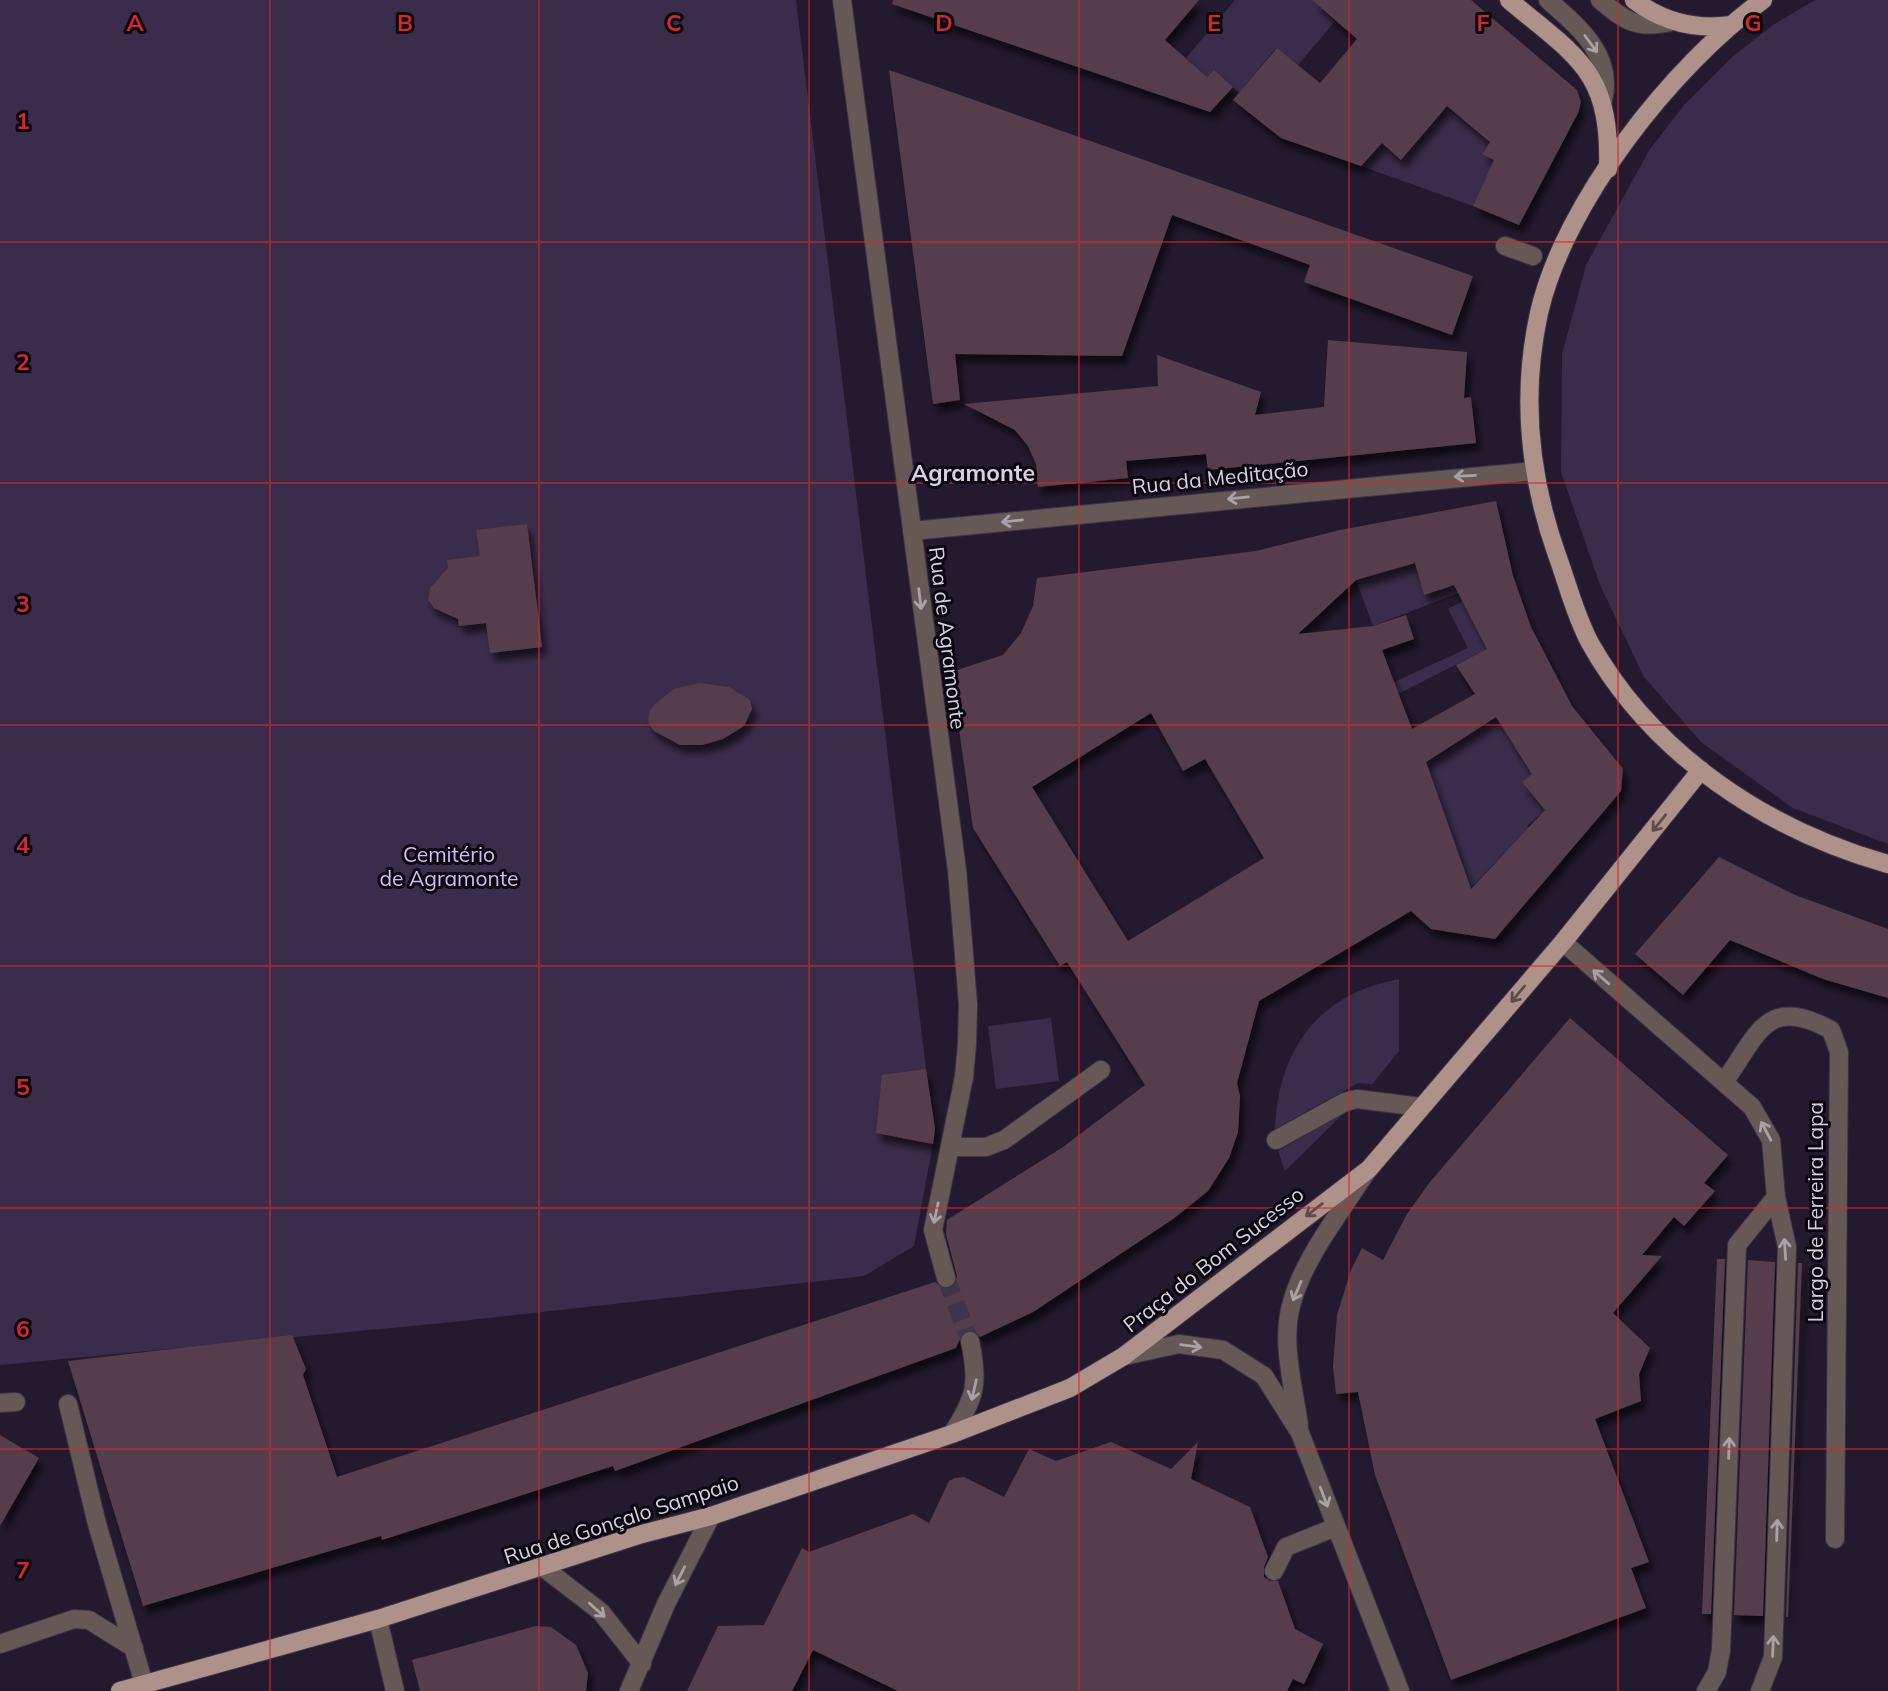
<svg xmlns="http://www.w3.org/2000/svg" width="1888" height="1691" font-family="Mulish,sans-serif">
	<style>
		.green { fill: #3a2d4b }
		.building { fill: #553d4c; fill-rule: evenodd; filter: url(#shadow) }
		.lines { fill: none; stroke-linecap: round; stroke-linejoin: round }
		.minor-tunnel { stroke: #3e354a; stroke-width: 18; stroke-dasharray: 18 9; stroke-linecap: butt }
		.minor-casing { stroke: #3c3448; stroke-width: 20 }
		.major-casing { stroke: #3c3448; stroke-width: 20 }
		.minor { stroke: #665955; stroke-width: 18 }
		.major { stroke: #ae928a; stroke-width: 18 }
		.oneway { stroke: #a9a1a8 }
		.oneway2 { stroke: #5c4c4d }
		.grid { fill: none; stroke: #d62828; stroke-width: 2; stroke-opacity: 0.55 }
		.labels { text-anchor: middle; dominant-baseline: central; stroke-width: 6; stroke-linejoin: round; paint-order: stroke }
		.street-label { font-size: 21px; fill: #d6d1e0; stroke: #0b0710 }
		.park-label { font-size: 21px; fill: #d3baf7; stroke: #0b0710 }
		.neighbourhood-label { font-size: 23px; font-weight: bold; fill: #d6d1e0; stroke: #0b0710 }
		.grid-label { font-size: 23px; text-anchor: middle; font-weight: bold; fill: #d62828; stroke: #0b0710; stroke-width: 6; stroke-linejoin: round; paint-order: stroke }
	</style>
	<defs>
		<filter id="shadow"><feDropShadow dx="4.5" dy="8" stdDeviation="3.5" flood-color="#0009"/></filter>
	</defs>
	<rect width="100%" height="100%" fill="#231a2f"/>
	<path class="green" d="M 0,0 L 796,0 L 926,1069 L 933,1144 L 914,1246 L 864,1276 L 443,1323 L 0,1365 Z
		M 1235,0 L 1312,0 L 1335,21 L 1298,65 L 1276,48 L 1239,93 L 1214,70 L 1207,77 L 1186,58 Z
		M 1815,0 L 1888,0 L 1888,844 L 1793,808 L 1701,742 L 1644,677 L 1600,585 L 1561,472 L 1562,354 L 1586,265 L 1650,149 L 1685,104 L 1732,57 L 1773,25 Z
		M 1429,92 L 1460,117 L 1469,108 L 1496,131 L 1482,154 L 1511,169 L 1489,173 L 1473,206 L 1361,166 L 1382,143 L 1402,160 L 1422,135 Z
		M 1415,563 L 1424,595 L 1462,582 L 1466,590 L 1373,626 L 1356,580 Z
		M 1463,601 L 1487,649 L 1398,694 L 1394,682 L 1468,648 L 1448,609 Z
		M 1496,717 L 1514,746 L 1526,738 L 1544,765 L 1522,782 L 1545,810 L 1527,826 L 1544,840 L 1528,857 L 1550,875 L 1542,884 L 1504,853 L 1470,889 L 1424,763 Z
		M 1399,979 L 1399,1051 L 1372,1084 L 1358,1083 L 1275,1129 C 1278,1050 1318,994 1399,979 Z
		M 1051,1018 L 1059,1081 L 996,1089 L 988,1026 Z
		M 1344,1113 L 1285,1171 L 1278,1151 Z"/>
	<path class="building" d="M 893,0 L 1199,0 L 1165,40 L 1207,77 L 1214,70 L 1233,87 L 1210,112 L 892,4 Z
		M 1312,0 L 1471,0 L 1577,90 L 1581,102 L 1578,113 L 1519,225 L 1473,206 L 1494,160 L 1482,154 L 1490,142 L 1447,106 L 1401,160 L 1382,143 L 1361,166 L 1281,138 L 1233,100 L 1277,48 L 1320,83 L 1357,39 Z
		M 889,70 L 1473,276 L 1452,335 L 1304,282 L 1310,265 L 1172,215 L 1122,356 L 955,354 L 960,400 L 933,404 Z
		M 1328,340 L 1467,352 L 1464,398 L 1471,397 L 1476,443 L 1208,470 L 1206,454 L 1126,461 L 1128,478 L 1038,487 L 1036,464 L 1028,446 L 1015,430 L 964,404 L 1158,386 L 1157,355 L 1261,392 L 1255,415 L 1324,407 Z
		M 1496,501 L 1513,576 L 1531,627 L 1572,706 L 1623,769 L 1621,791 L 1495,939 L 1431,929 L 1411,911 L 1259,1001 L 1237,1083 L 1240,1096 L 1238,1132 L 1229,1158 L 1208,1191 L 1173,1219 L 1033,1312 L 980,1337 L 973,1330 L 963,1332 L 956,1348 L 615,1471 L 613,1466 L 382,1540 L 381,1536 L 143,1606 L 68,1361 L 292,1335 L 306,1369 L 303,1375 L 337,1477 L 935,1282 L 944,1289 L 954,1286 L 957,1276 L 946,1234 L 947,1220 L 1063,1147 L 1145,1085 L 1067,962 L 1060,966 L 973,828 L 951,672 L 1003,655 L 1021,633 L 1033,606 L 1037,578 L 1256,551 L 1340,530 ZM 1415,563 L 1424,595 L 1454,585 L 1487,649 L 1456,665 L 1475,694 L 1412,729 L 1382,650 L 1414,639 L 1406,615 L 1373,626 L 1298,634 L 1356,580 ZM 1151,713 L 1183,771 L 1205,759 L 1264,858 L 1128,941 L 1032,787 ZM 1496,717 L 1532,774 L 1522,782 L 1545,810 L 1471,889 L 1426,762 Z
		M 527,524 L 542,647 L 490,653 L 486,623 L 459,626 L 458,619 L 434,608 L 428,599 L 430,588 L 448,568 L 447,560 L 480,556 L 476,530 Z
		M 699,683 L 729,687 L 750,700 L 752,709 L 744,726 L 723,739 L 702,745 L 680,745 L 654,731 L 648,722 L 649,712 L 654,705 L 674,689 Z
		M 1719,857 L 1795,895 L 1888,929 L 1888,998 L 1823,979 L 1730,940 L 1683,995 L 1635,954 Z
		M 1570,1018 L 1728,1155 L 1704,1183 L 1715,1191 L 1684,1226 L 1674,1217 L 1642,1255 L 1662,1256 L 1613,1313 L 1650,1348 L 1639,1374 L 1641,1401 L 1595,1419 L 1649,1562 L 1631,1568 L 1646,1608 L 1451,1680 L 1375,1475 L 1358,1392 L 1336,1394 L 1333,1367 L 1337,1315 L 1351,1270 L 1362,1248 L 1383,1260 L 1407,1214 L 1430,1182 Z
		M 926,1069 L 935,1129 L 933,1144 L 876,1133 L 882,1075 Z
		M 1717,1259 L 1725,1259 L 1711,1614 L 1702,1614 Z
		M 1748,1260 L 1775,1262 L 1763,1616 L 1734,1615 Z
		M 1798,1263 L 1802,1263 L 1788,1617 L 1786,1617 Z
		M 0,1435 L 39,1458 L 0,1526 Z
		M 1111,1442 L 1171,1469 L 1198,1442 L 1191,1479 L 1250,1507 L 1268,1557 L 1264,1567 L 1264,1577 L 1270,1581 L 1278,1581 L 1295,1629 L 1323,1644 L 1304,1684 L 1293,1679 L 1287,1691 L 898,1691 L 813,1650 L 792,1691 L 687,1691 L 718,1626 L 764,1625 L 802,1548 L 809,1552 L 913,1514 L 929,1523 L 949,1481 L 955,1478 L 964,1477 L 1004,1497 L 1029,1449 L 1056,1461 Z
		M 536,1626 L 551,1627 L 576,1645 L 588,1673 L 586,1691 L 420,1691 L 412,1660 Z"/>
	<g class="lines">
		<path class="minor-tunnel" d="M 946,1278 L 970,1341"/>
		<defs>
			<path id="minor" d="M 842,0 L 957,870 L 968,1004 L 967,1044 L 964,1077 L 933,1230 L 946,1278
				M 1548,0 C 1579,27 1614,56 1603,100
				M 1600,0 C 1626,22 1638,30 1674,21
				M 1505,246 L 1533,256
				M 912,531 L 1533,471
				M 1563,942 L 1752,1107 L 1771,1140 L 1776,1197 L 1787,1247 L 1773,1657 L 1760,1691
				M 1724,1082 C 1759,1033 1766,995 1831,1030 L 1839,1052 L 1835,1539
				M 1276,1140 L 1345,1102 L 1357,1099 L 1421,1107
				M 951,1147 L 986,1147 L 1004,1140 L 1101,1070
				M 1124,1356 L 1179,1344 L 1223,1350 L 1264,1376 L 1300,1433 L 1400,1691
				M 0,1403 L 16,1402
				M 68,1404 L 97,1524 L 144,1684
				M 1299,1426 C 1294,1388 1280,1341 1292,1302 C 1305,1256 1341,1212 1367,1171
				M 952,1434 C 976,1397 979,1383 970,1341
				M 544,1568 L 601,1612 L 642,1664
				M 1274,1571 L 1286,1547 L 1336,1527
				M 378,1619 L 395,1691
				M 0,1644 L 74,1619 L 89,1620 L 134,1648
				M 629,1691 L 666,1604 L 711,1516
				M 1706,1691 L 1717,1672 L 1721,1650 L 1737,1245 L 1776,1197"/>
			<path id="major" d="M 1509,0 C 1578,58 1611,71 1608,169
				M 1634,0 C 1663,22 1695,30 1731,25
				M 1763,0 C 1672,66 1564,203 1539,313 C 1521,395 1529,476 1557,555 C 1568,585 1575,615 1590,643 C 1653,755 1767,830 1888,864
				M 120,1691 L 378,1619 L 642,1534 L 711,1516 L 952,1434 L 1070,1388 L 1124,1356 L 1369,1169 L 1563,942 L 1701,770"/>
		</defs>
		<use href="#minor" class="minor-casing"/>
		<use href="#major" class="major-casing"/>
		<use href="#minor" class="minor"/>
		<use href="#major" class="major"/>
	</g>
	<defs><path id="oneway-shaft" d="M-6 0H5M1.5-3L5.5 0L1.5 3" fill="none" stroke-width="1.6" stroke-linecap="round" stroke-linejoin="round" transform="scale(1.75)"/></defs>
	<g class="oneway">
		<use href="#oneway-shaft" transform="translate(1591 44) rotate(54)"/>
		<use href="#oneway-shaft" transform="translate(1465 476) rotate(177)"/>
		<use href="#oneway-shaft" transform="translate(1238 498) rotate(174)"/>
		<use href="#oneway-shaft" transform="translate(1012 521) rotate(174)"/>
		<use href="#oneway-shaft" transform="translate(920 599) rotate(83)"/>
		<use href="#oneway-shaft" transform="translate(1601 977) rotate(-139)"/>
		<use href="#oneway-shaft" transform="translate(1766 1131) rotate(-118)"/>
		<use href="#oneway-shaft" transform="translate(936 1213) rotate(102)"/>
		<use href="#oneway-shaft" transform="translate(1785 1249) rotate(-94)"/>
		<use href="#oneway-shaft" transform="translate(1297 1291) rotate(113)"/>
		<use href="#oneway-shaft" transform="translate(1191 1346) rotate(8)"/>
		<use href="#oneway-shaft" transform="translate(974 1390) rotate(103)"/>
		<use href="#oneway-shaft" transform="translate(1729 1448) rotate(-88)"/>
		<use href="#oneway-shaft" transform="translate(1324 1497) rotate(69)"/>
		<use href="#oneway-shaft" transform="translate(1777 1530) rotate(-88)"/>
		<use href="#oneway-shaft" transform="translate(680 1576) rotate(117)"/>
		<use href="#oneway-shaft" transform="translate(597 1610) rotate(42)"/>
		<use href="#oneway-shaft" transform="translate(1773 1646) rotate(-88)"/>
	</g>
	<g class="oneway2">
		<use href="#oneway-shaft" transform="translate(1659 823) rotate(129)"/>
		<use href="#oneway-shaft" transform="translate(1518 994) rotate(130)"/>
		<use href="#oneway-shaft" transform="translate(1314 1210) rotate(143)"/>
	</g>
	<path class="grid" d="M 270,0 L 270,1691M 539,0 L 539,1691M 809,0 L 809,1691M 1079,0 L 1079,1691M 1349,0 L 1349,1691M 1618,0 L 1618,1691M 0,242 L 1888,242M 0,483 L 1888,483M 0,725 L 1888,725M 0,966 L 1888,966M 0,1208 L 1888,1208M 0,1449 L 1888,1449"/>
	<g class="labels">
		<g class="street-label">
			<text transform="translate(1220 477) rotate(-6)">Rua da Meditação</text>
			<text transform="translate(948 638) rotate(83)">Rua de Agramonte</text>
			<text transform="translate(1815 1212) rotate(-90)">Largo de Ferreira Lapa</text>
			<text transform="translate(1213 1259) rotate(-38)">Praça do Bom Sucesso</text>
			<text transform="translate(621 1519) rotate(-18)">Rua de Gonçalo Sampaio</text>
		</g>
		<g class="park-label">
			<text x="449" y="854">Cemitério<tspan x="449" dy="24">de Agramonte</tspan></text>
		</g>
		<g class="neighbourhood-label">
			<text x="973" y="472">Agramonte</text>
		</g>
	</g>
	<g class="grid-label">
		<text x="135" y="31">A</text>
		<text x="405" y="31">B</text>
		<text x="674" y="31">C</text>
		<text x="944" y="31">D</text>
		<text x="1214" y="31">E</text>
		<text x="1483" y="31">F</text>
		<text x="1753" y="31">G</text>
		<text x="23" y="129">1</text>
		<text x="23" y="370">2</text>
		<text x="23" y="612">3</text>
		<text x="23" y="853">4</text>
		<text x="23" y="1095">5</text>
		<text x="23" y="1337">6</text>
		<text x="23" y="1578">7</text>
	</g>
</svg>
